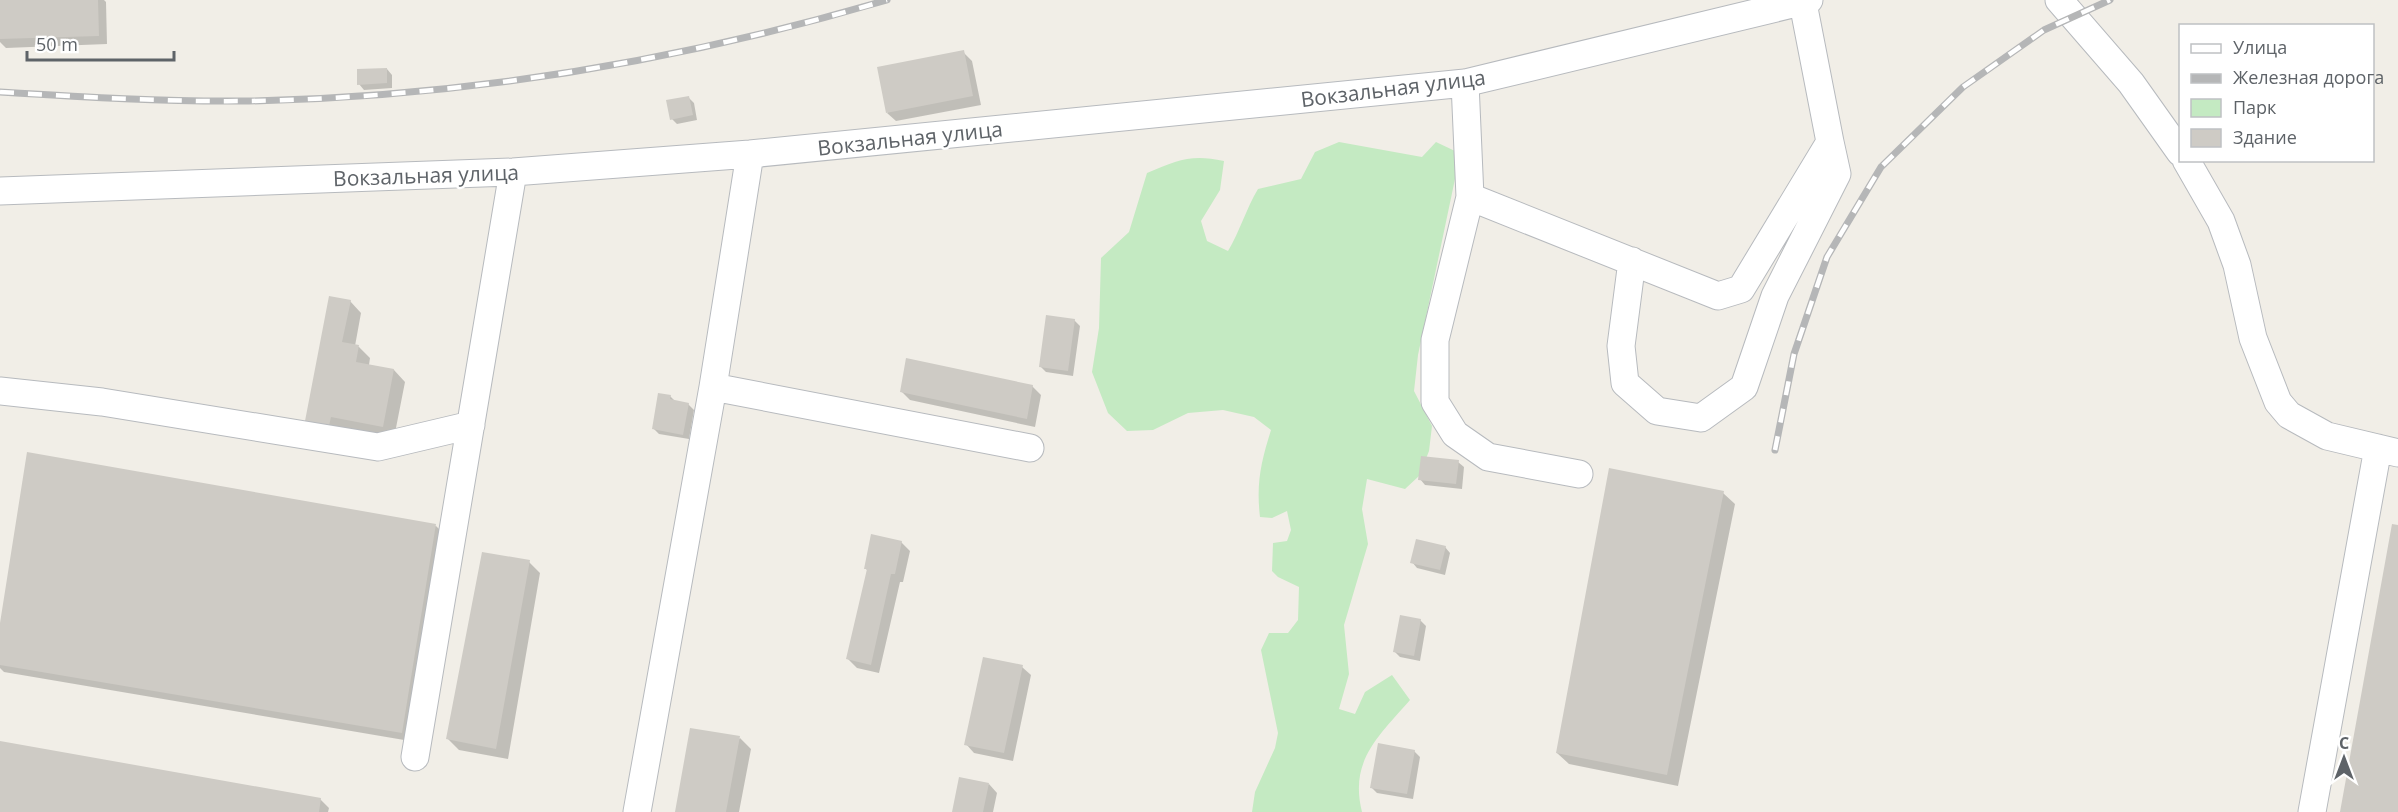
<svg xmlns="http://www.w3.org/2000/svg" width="2398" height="812" font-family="'Open Sans',sans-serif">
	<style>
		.green { fill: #c4eac2 }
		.shadow { fill: #0003 }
		.building { fill: #cecbc5 }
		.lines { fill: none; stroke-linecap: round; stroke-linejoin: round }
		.minor-casing { stroke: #b7babe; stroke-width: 29 }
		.minor { stroke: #fff; stroke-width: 27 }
		.rail-casing { stroke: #b5b6b7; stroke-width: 7 }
		.rail { stroke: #fff; stroke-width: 4.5; stroke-dasharray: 14; stroke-linecap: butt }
		.labels { text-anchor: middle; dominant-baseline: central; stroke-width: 5; stroke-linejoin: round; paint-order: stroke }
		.street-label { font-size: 21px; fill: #5e6368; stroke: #fff }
	</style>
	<rect width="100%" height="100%" fill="#f1eee7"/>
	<path class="green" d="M 1339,142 L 1422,157 L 1436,142 L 1455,151 L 1455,179 L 1418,355 L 1414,391 L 1432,426 L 1429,451 L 1419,476 L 1405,489 L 1367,479 L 1362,509 L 1368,544 L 1344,625 L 1349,674 L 1339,709 L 1355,714 L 1365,692 L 1392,675 L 1410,700 C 1379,736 1349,760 1362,812 L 1252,812 L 1255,792 L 1275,748 L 1278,733 L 1261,650 L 1269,633 L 1288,633 L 1298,620 L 1299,587 L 1278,577 L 1272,571 L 1273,543 L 1287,541 L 1291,530 L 1287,511 L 1272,518 L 1260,517 C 1256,483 1261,462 1271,430 L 1254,417 L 1223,410 L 1188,413 L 1153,430 L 1127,431 L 1108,413 L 1092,372 L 1099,328 L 1101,258 L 1129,232 L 1147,173 C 1178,160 1191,154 1224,161 L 1220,190 L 1201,221 L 1207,241 L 1228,251 C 1240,231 1246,209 1258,189 L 1301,179 L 1315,152 Z"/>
	<path class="shadow" d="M 0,0 L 104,0 L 106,2 L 107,44 L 6,48 L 0,42 Z
		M 963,52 L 972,61 L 981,105 L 896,121 L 887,113 Z
		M 387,69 L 392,75 L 392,88 L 364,90 L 359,84 Z
		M 688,97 L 694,103 L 697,120 L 677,124 L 672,119 Z
		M 350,301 L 361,313 L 355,346 L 359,347 L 370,358 L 369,365 L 394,370 L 405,382 L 394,438 L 318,432 L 307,421 Z
		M 1074,320 L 1080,326 L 1073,376 L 1046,372 L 1041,367 Z
		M 1032,386 L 1041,395 L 1035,427 L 910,400 L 902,392 Z
		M 670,396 L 676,402 L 688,404 L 694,410 L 689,439 L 659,434 L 653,428 Z
		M 1458,462 L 1464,467 L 1462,489 L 1425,485 L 1420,479 Z
		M 1723,493 L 1735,504 L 1678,786 L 1569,764 L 1557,753 Z
		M 436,526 L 444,534 L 410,741 L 4,672 L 0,668 L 0,633 Z
		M 901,542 L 910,551 L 903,582 L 900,582 L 879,673 L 857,668 L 848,659 L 868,571 L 865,568 Z
		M 1445,547 L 1450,553 L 1445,575 L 1417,568 L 1412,562 Z
		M 529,562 L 540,573 L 508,759 L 459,750 L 448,739 Z
		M 1420,620 L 1426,626 L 1420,661 L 1400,657 L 1395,652 Z
		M 1022,667 L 1031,675 L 1013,761 L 974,753 L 966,744 Z
		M 740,738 L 751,749 L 739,812 L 676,812 Z
		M 0,743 L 320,799 L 329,808 L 328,812 L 0,812 Z
		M 1414,751 L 1420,757 L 1413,799 L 1377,793 L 1371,787 Z
		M 989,784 L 997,793 L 993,812 L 954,812 Z"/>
	<path class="building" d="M 0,0 L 98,0 L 99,36 L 0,39 Z
		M 964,50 L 973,96 L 886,113 L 877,67 Z
		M 387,68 L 387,83 L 357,85 L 357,69 Z
		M 689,96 L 693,115 L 670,120 L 666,100 Z
		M 329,296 L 351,300 L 342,342 L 359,345 L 356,362 L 394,369 L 383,427 L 331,417 L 329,426 L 305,421 Z
		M 1046,315 L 1075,319 L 1068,371 L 1039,367 Z
		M 906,358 L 1033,385 L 1027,419 L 900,392 Z
		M 658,393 L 671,395 L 670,399 L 689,403 L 683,435 L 652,429 Z
		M 27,452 L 436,524 L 402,733 L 0,665 L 0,623 Z
		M 1421,456 L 1459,460 L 1456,484 L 1418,480 Z
		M 1609,468 L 1724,491 L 1667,775 L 1556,753 Z
		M 2392,524 L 2398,525 L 2398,812 L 2340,812 Z
		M 871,534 L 902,541 L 895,574 L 891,574 L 871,665 L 846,659 L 867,569 L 864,569 Z
		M 1416,539 L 1446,546 L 1440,570 L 1410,563 Z
		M 482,552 L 530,560 L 496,749 L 446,739 Z
		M 1400,615 L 1421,619 L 1414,656 L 1393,652 Z
		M 983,657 L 1023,665 L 1004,753 L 964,745 Z
		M 690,728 L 740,736 L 726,812 L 675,812 Z
		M 0,741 L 321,798 L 319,812 L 0,812 Z
		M 1378,743 L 1415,750 L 1407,794 L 1370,788 Z
		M 959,777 L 989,783 L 983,812 L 952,812 Z"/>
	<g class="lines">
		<defs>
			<path id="minor" d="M 2059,0 L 2131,83 L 2180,152
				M 1465,83 L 1470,197 L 1435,340 L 1435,402 L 1455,434 L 1488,457 L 1579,474
				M 2186,160 L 2221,221 L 2237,265 L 2253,338 L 2278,402 L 2289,415 L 2327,436 L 2398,453
				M 0,191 L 513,172 L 750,154 L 1465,83 L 1809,0
				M 1470,197 L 1718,296 L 1741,289 L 1830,142 L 1803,3
				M 1632,261 L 1621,346 L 1625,383 L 1657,411 L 1701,418 L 1744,387 L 1775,296 L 1837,174 L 1830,142
				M 713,387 L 1030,448
				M 0,391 L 102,402 L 378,447 L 471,425
				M 415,757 L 513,172
				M 637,812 L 713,387 L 750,154
				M 2312,812 L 2378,448"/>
		</defs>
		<use href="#minor" class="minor-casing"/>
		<use href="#minor" class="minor"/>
		<defs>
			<path id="rail" d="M 0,92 C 83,97 166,102 249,101 C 465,97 680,61 887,0
				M 1775,450 L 1794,354 L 1827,257 L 1881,167 L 1963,87 L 2044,30 L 2110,0"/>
		</defs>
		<use href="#rail" class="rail-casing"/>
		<use href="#rail" class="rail"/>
	</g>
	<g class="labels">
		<g class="street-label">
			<text transform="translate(1393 88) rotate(-7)">Вокзальная улица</text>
			<text transform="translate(910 138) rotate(-6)">Вокзальная улица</text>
			<text transform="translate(426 175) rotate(-2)">Вокзальная улица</text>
		</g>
	</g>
	<rect x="2179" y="24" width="195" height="138" fill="#ffffff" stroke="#bfc1c3" stroke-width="1.5"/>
	<rect x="2191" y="44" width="30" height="9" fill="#ffffff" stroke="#bfc1c3" stroke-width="1.5"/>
	<text x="2233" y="54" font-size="18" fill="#5e6368">Улица</text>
	<rect x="2191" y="74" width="30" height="9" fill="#b5b6b7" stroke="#bfc1c3" stroke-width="1.5"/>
	<text x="2233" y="84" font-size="18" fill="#5e6368">Железная дорога</text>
	<rect x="2191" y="99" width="30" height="18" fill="#c4eac2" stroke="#bfc1c3" stroke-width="1.5"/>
	<text x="2233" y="114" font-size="18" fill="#5e6368">Парк</text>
	<rect x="2191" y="129" width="30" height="18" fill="#cecbc5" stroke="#bfc1c3" stroke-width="1.5"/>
	<text x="2233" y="144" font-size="18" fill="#5e6368">Здание</text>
	<g transform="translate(2344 758)" stroke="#ffffff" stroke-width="4.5" paint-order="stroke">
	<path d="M0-4.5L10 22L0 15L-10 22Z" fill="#5e6368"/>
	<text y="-9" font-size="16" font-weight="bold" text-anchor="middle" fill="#5e6368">С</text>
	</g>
	<path d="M27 51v9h147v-9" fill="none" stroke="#5e6368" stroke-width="3"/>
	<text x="36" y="51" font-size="18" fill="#5e6368" stroke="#ffffff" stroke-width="4.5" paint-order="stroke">50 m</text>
</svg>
